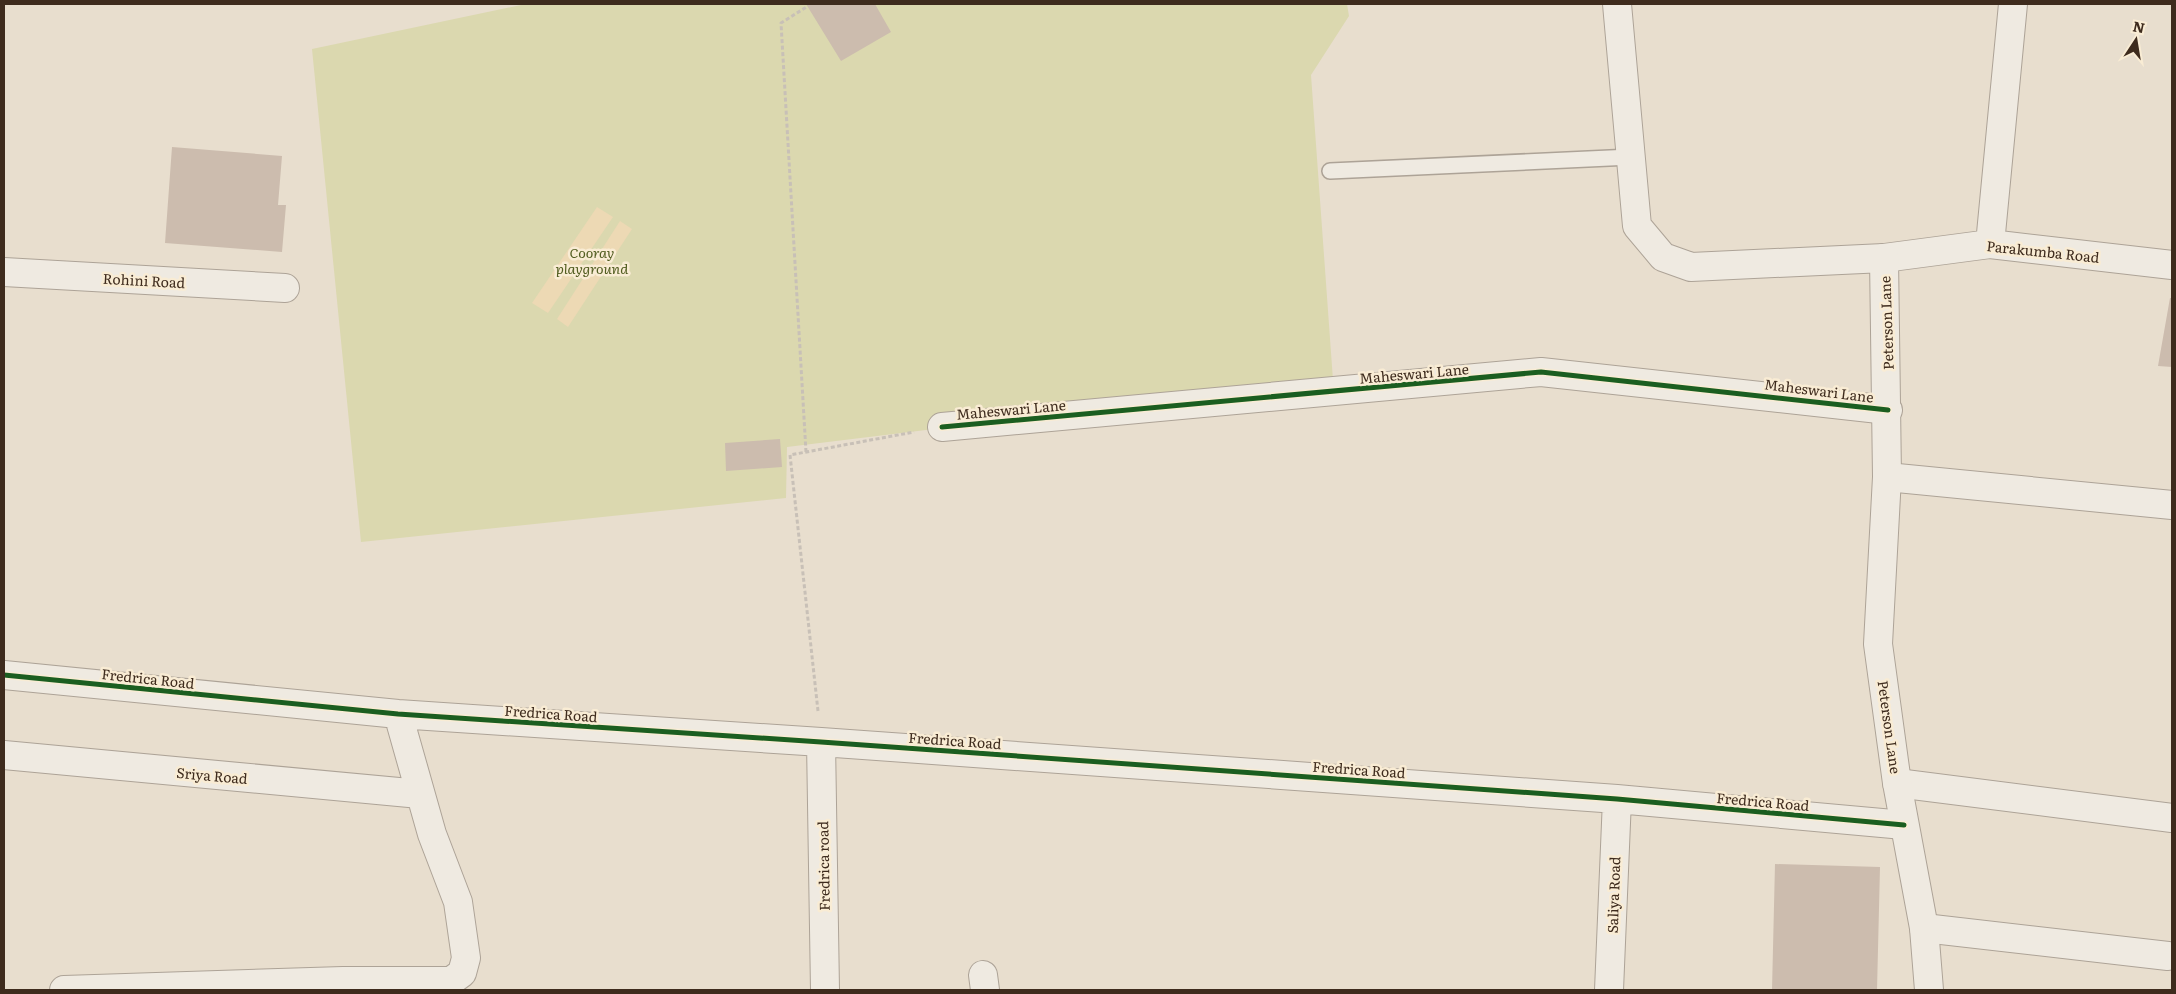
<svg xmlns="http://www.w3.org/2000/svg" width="2176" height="994" font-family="Literata,serif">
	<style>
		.green { fill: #dbd8af }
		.sand { fill: #edd9b4 }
		.building { fill: #ccbcae }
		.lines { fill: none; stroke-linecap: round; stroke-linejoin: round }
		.service-casing { stroke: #ada397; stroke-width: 18 }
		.minor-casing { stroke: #ada397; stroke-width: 30 }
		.tertiary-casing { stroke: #ada397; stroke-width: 30 }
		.path { stroke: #c8c0b7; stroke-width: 3; stroke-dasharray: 4 2.5; stroke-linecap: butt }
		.service { stroke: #efeae1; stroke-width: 15 }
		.minor { stroke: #efeae1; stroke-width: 28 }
		.tertiary { stroke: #efeae1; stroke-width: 28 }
		.cycleway-casing { stroke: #f9ecd4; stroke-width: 8 }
		.cycleway { stroke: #1b5e20; stroke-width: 5 }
		.labels { text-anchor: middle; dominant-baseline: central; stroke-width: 5; stroke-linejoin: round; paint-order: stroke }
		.street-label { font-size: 14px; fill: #3e2b1d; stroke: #f9ecd4 }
		.park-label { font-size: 14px; font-style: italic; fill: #525d21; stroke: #f9ecd4 }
	</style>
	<rect width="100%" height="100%" fill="#e8dece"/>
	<path class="green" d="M 526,4 L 1347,4 L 1349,16 L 1311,75 L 1333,380 L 787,447 L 786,498 L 361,542 L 312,49 Z"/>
	<path class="sand" d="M 597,207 L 613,217 L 548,313 L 532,303 Z
		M 620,221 L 632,229 L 568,327 L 557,319 Z"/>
	<path class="building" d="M 806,4 L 875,4 L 891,32 L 841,61 Z
		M 172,147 L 282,156 L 278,205 L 286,205 L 282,252 L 165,243 Z
		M 2170,298 L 2172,298 L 2172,367 L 2158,366 Z
		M 780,439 L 782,467 L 726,471 L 725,443 Z
		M 1775,864 L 1880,867 L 1877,990 L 1772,990 Z"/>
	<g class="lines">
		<defs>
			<path id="service" d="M 1330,171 L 1631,157"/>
			<path id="minor" d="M 1990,244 L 2013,4
				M 1884,258 L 1990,244 L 2172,265
				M 4,272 L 285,288
				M 942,427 L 1541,372 L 1888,410
				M 1887,477 L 2172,505
				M 4,675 L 398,714 L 821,742 L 1617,799 L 1904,825
				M 821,742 L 825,990
				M 4,755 L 420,794
				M 1897,783 L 2172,818
				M 1924,928 L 2168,956
				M 983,975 L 985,990
				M 64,990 L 343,981 L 451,981 L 462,973 L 466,958 L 458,902 L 432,834 L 398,714
				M 1609,990 L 1617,799"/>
			<path id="tertiary" d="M 1617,4 L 1637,226 L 1663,257 L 1691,267 L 1884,258 L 1887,477 L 1878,644 L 1897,783 L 1924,928 L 1929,990"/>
		</defs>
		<use href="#service" class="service-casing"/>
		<use href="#minor" class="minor-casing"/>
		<use href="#tertiary" class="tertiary-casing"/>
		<path class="path" d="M 806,452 L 781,23 L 808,6
			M 818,711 L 790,455 L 914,432"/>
		<use href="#service" class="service"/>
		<use href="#minor" class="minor"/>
		<use href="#tertiary" class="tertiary"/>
		<defs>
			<path id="cycleway" d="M 942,427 L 1541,372 L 1888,410
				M 4,675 L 398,714 L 821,742 L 1617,799 L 1904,825"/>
		</defs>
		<use href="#cycleway" class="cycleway-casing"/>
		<use href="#cycleway" class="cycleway"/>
	</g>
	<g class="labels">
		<g class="street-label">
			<text transform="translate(2043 251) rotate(6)">Parakumba Road</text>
			<text transform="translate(144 280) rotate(3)">Rohini Road</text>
			<text transform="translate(1886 323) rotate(-92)">Peterson Lane</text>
			<text transform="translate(1414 373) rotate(-5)">Maheswari Lane</text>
			<text transform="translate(1819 390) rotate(7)">Maheswari Lane</text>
			<text transform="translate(1011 409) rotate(-5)">Maheswari Lane</text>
			<text transform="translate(148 678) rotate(6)">Fredrica Road</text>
			<text transform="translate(551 713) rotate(4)">Fredrica Road</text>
			<text transform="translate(1890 727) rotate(82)">Peterson Lane</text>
			<text transform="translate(955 740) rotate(4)">Fredrica Road</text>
			<text transform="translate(1359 769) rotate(4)">Fredrica Road</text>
			<text transform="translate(212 775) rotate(5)">Sriya Road</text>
			<text transform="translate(1763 801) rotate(5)">Fredrica Road</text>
			<text transform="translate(823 866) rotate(-91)">Fredrica road</text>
			<text transform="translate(1613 895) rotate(-88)">Saliya Road</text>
		</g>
		<g class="park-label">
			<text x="592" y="252">Cooray<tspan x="592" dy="16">playground</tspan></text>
		</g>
	</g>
	<rect width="2176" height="994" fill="none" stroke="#3e2b1d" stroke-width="10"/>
	<g transform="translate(2136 40) rotate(12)" stroke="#f9ecd4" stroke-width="4" paint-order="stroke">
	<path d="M0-4L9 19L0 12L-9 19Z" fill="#3e2b1d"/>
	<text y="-8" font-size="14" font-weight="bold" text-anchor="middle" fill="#3e2b1d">N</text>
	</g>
</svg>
